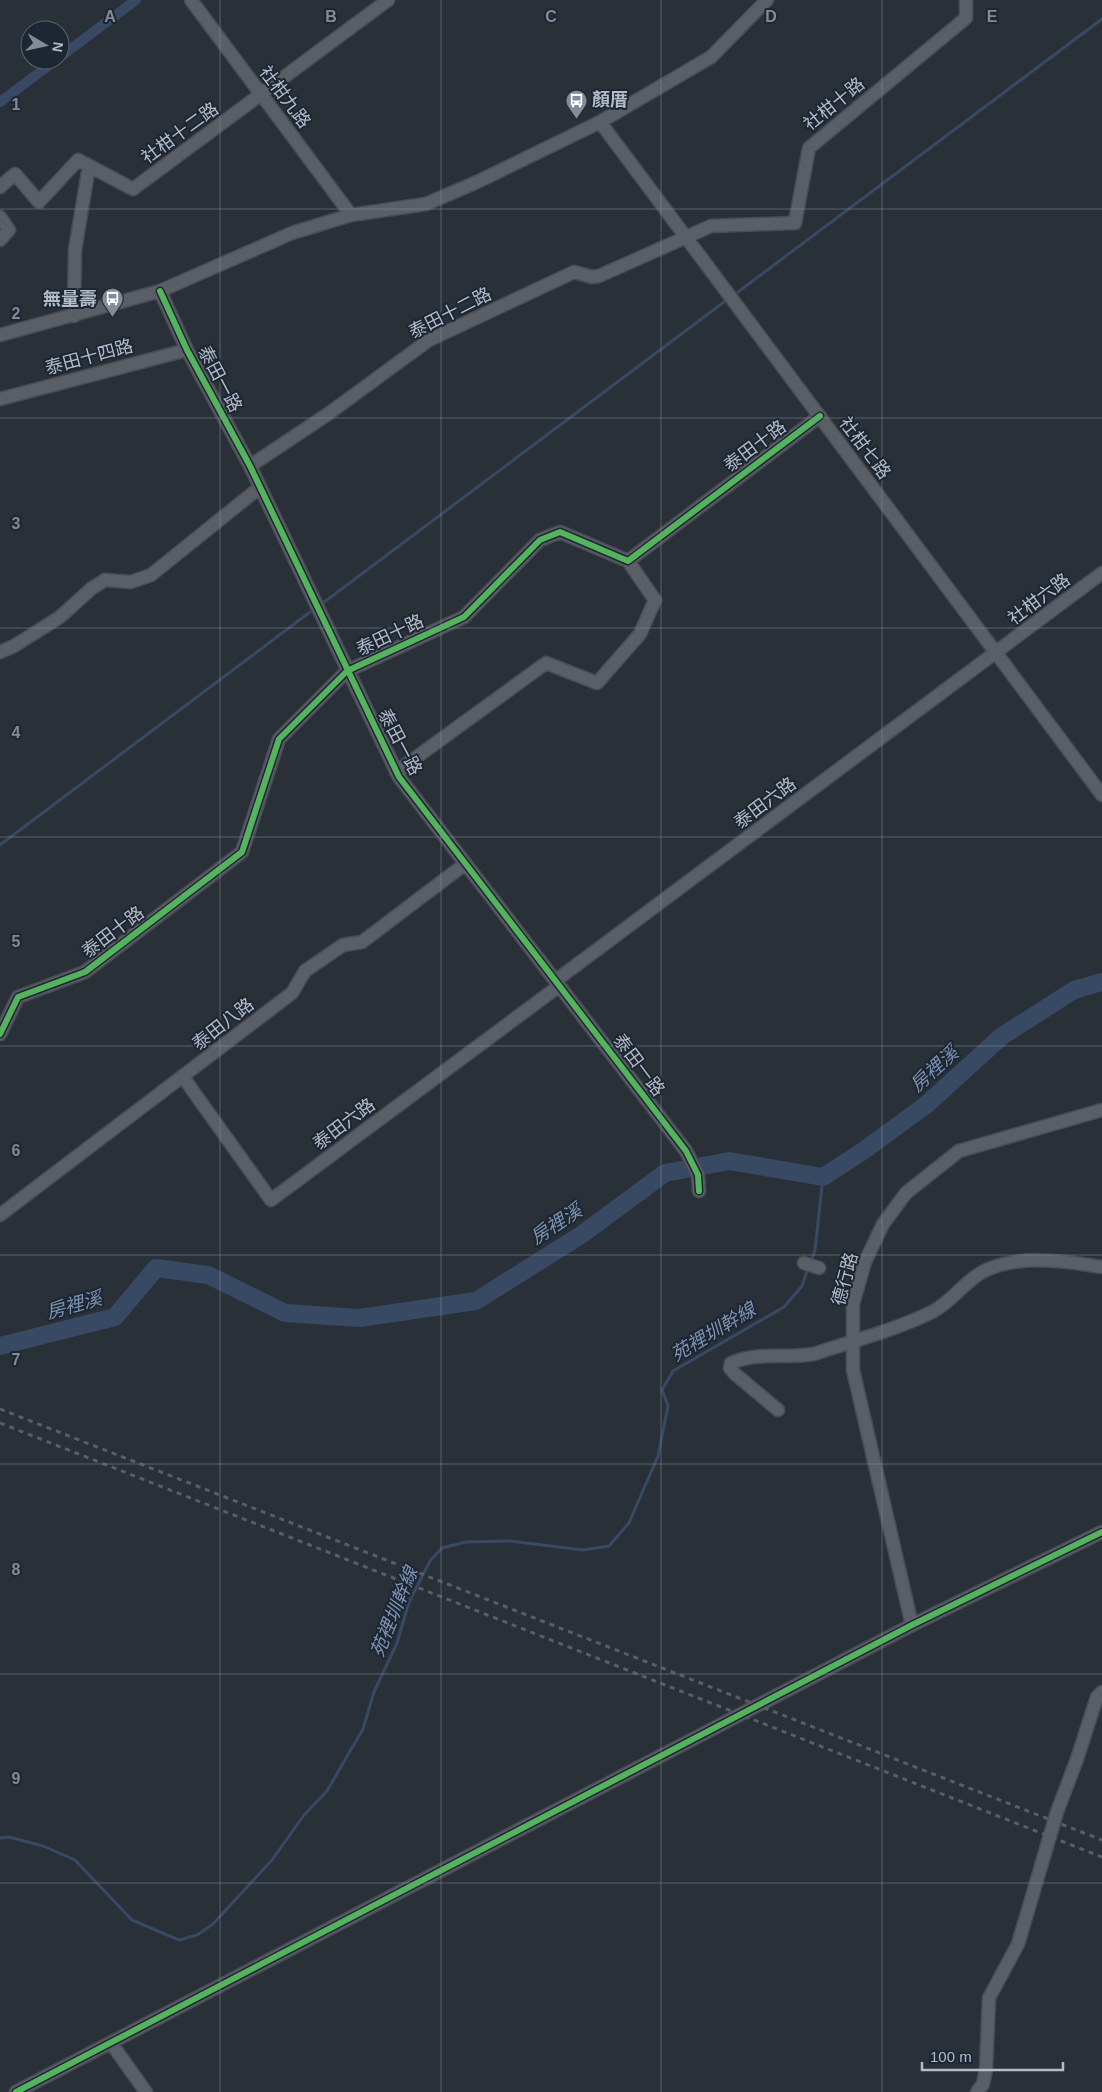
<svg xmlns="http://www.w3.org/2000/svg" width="1102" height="2092" font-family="Arial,'Noto Sans TC',sans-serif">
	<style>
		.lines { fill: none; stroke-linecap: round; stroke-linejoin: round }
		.stream { stroke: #384963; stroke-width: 3 }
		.canal { stroke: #384963; stroke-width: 10 }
		.river { stroke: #384963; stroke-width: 18 }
		.minor-casing { stroke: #484c53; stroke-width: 15 }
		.minor { stroke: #5a5e66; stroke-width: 12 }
		.rail { stroke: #595d64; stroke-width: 3; stroke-dasharray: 5 5; stroke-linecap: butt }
		.cycleway-casing { stroke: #1d2633; stroke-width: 9 }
		.cycleway { stroke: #56b35d; stroke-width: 6 }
		.grid { fill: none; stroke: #848b96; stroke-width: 1; stroke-opacity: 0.55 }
		.labels { text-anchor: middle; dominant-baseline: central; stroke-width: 4; stroke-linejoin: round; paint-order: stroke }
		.street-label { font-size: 18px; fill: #b4bcc9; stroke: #1d2633 }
		.poi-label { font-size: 18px; font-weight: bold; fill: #b4bcc9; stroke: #1d2633; text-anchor: start }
		.water-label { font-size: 19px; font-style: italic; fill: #7c92b1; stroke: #1d2633 }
		.grid-label { font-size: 16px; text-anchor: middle; font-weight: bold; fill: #848b96; stroke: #1d2633; stroke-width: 4; stroke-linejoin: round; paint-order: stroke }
	</style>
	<rect width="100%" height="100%" fill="#2a3038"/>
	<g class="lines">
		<path class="stream" d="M 738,292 L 1102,19
			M 323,603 L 724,302
			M 0,845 L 310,612
			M 810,1263 L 815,1250 L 823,1177
			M 0,1838 L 9,1837 L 43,1846 L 75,1860 L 132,1920 L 179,1940 L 197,1935 L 213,1924 L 272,1860 L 304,1815 L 327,1791 L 363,1729 L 374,1692 L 397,1643 L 409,1602 L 430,1561 L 442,1548 L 466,1542 L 510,1541 L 583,1550 L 609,1546 L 629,1523 L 658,1456 L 668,1406 L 662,1390 L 673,1371 L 784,1307 L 802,1286 L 808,1268"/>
		<path class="canal" d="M 60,57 L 136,0
			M 0,102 L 56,60"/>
		<path class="river" d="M 0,1346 L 115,1317 L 156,1268 L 208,1275 L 285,1313 L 359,1318 L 476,1301 L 581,1235 L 665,1173 L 729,1161 L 823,1177 L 863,1151 L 926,1105 L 1002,1036 L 1074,990 L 1102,982"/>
		<defs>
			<path id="minor" d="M 191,0 L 351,215
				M 600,122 L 1102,795
				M 0,187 L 15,174 L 39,202 L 78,160 L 133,189 L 388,0
				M 0,217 L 9,230 L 0,240
				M 160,291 L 187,350 L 250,466 L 399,777 L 686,1151 L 698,1175 L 699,1191
				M 74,316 L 75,250 L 89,166
				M 0,335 L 160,291 L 292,233 L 351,215 L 426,204 L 477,182 L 600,122 L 711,57 L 767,0
				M 0,399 L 187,350
				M 250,466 L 328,414 L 429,340 L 574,272 L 592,277 L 599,276 L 711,226 L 795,223 L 809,148 L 966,18 L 966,0
				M 0,652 L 14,646 L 60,617 L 92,588 L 105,580 L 131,582 L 151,575 L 259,488
				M 396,772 L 546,663 L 597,683 L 640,634 L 655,600 L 628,561
				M 555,981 L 1102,573
				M 0,1034 L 18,997 L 85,972 L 242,852 L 279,739 L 347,671 L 464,617 L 540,540 L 560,532 L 628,561 L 820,416
				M 183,1077 L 271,1200 L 559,986
				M 0,1215 L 292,993 L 305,971 L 343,945 L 362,942 L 465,864
				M 804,1263 L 819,1268
				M 778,1410 L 735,1374 L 730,1368 L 731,1363 C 758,1351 786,1359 814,1354 C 853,1341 895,1330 932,1312 C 951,1302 962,1285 979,1274 C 1012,1253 1065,1261 1102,1267
				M 912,1625 L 853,1370 L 853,1304 L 865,1262 L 883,1224 L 906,1193 L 959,1151 L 1102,1110
				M 111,2043 L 146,2092
				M 16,2092 L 912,1625 L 1102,1532
				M 977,2092 L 983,2084 L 986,2069 L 989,1998 L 1018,1944 L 1057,1812 L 1077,1759 L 1097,1697 L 1102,1692"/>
		</defs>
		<use href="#minor" class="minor-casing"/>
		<use href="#minor" class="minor"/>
		<path class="rail" d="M 0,1409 L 1102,1840
			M 0,1423 L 1102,1857"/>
		<defs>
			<path id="cycleway" d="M 160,291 L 187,350 L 250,466 L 399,777 L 686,1151 L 698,1175 L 699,1191
				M 0,1034 L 18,997 L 85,972 L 242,852 L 279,739 L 347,671 L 464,617 L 540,540 L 560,532 L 628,561 L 820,416
				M 16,2092 L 912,1625 L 1102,1532"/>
		</defs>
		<use href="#cycleway" class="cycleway-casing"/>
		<use href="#cycleway" class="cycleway"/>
	</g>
	<path class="grid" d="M 220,0 L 220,2092M 441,0 L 441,2092M 661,0 L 661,2092M 882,0 L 882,2092M 0,209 L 1102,209M 0,418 L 1102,418M 0,628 L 1102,628M 0,837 L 1102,837M 0,1046 L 1102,1046M 0,1255 L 1102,1255M 0,1464 L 1102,1464M 0,1674 L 1102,1674M 0,1883 L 1102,1883"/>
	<defs>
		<symbol id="bus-pin" viewBox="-11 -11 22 30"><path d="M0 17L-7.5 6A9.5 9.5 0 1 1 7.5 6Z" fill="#848b96" stroke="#1d2633"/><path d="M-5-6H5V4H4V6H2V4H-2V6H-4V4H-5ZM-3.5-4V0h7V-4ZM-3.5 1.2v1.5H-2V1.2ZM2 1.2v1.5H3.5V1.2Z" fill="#fff"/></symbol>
	</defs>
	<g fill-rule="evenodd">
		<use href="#bus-pin" x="564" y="88" width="25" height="34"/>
		<use href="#bus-pin" x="100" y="286" width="25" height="34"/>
	</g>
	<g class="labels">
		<g class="street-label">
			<text transform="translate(285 97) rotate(53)">社柑九路</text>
			<text transform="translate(834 104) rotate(-39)">社柑十路</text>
			<text transform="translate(180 133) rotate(-36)">社柑十二路</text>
			<text transform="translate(450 313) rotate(-27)">泰田十二路</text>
			<text transform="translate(89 357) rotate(-15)">泰田十四路</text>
			<text transform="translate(220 379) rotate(62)">泰田一路</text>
			<text transform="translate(755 446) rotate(-37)">泰田十路</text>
			<text transform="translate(865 448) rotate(53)">社柑七路</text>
			<text transform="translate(1039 599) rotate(-37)">社柑六路</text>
			<text transform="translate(390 635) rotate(-25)">泰田十路</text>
			<text transform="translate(400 742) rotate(62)">泰田一路</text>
			<text transform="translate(765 803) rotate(-37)">泰田六路</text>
			<text transform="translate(113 932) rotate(-37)">泰田十路</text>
			<text transform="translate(223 1024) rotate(-38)">泰田八路</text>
			<text transform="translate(639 1065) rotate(53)">泰田一路</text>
			<text transform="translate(344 1124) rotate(-37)">泰田六路</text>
			<text transform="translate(845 1279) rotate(-75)">德行路</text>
		</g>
		<g class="poi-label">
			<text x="592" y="100">顏厝</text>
			<text x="97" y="299" text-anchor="end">無量壽</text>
		</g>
		<g class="water-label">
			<text transform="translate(934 1069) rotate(-42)">房裡溪</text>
			<text transform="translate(556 1224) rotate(-33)">房裡溪</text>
			<text transform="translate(74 1305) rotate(-15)">房裡溪</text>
			<text transform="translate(713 1332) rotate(-31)">苑裡圳幹線</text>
			<text transform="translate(394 1612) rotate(-68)">苑裡圳幹線</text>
		</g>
	</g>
	<g class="grid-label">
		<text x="110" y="22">A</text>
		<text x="331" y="22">B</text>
		<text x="551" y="22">C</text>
		<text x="771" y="22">D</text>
		<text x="992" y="22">E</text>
		<text x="16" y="110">1</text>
		<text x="16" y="319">2</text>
		<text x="16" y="529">3</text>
		<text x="16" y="738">4</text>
		<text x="16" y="947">5</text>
		<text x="16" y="1156">6</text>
		<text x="16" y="1365">7</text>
		<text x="16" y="1575">8</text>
		<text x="16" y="1784">9</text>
	</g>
	<g transform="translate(45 45) rotate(99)"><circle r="24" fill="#1d2633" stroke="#59626f"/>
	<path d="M0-4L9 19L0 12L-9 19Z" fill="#848b96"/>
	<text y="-8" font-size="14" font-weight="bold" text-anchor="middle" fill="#b4bcc9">N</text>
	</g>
	<path d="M922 2062v8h141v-8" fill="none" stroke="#b4bcc9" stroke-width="2.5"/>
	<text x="930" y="2062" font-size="15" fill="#b4bcc9" stroke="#1d2633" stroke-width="4" paint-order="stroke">100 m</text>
</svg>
